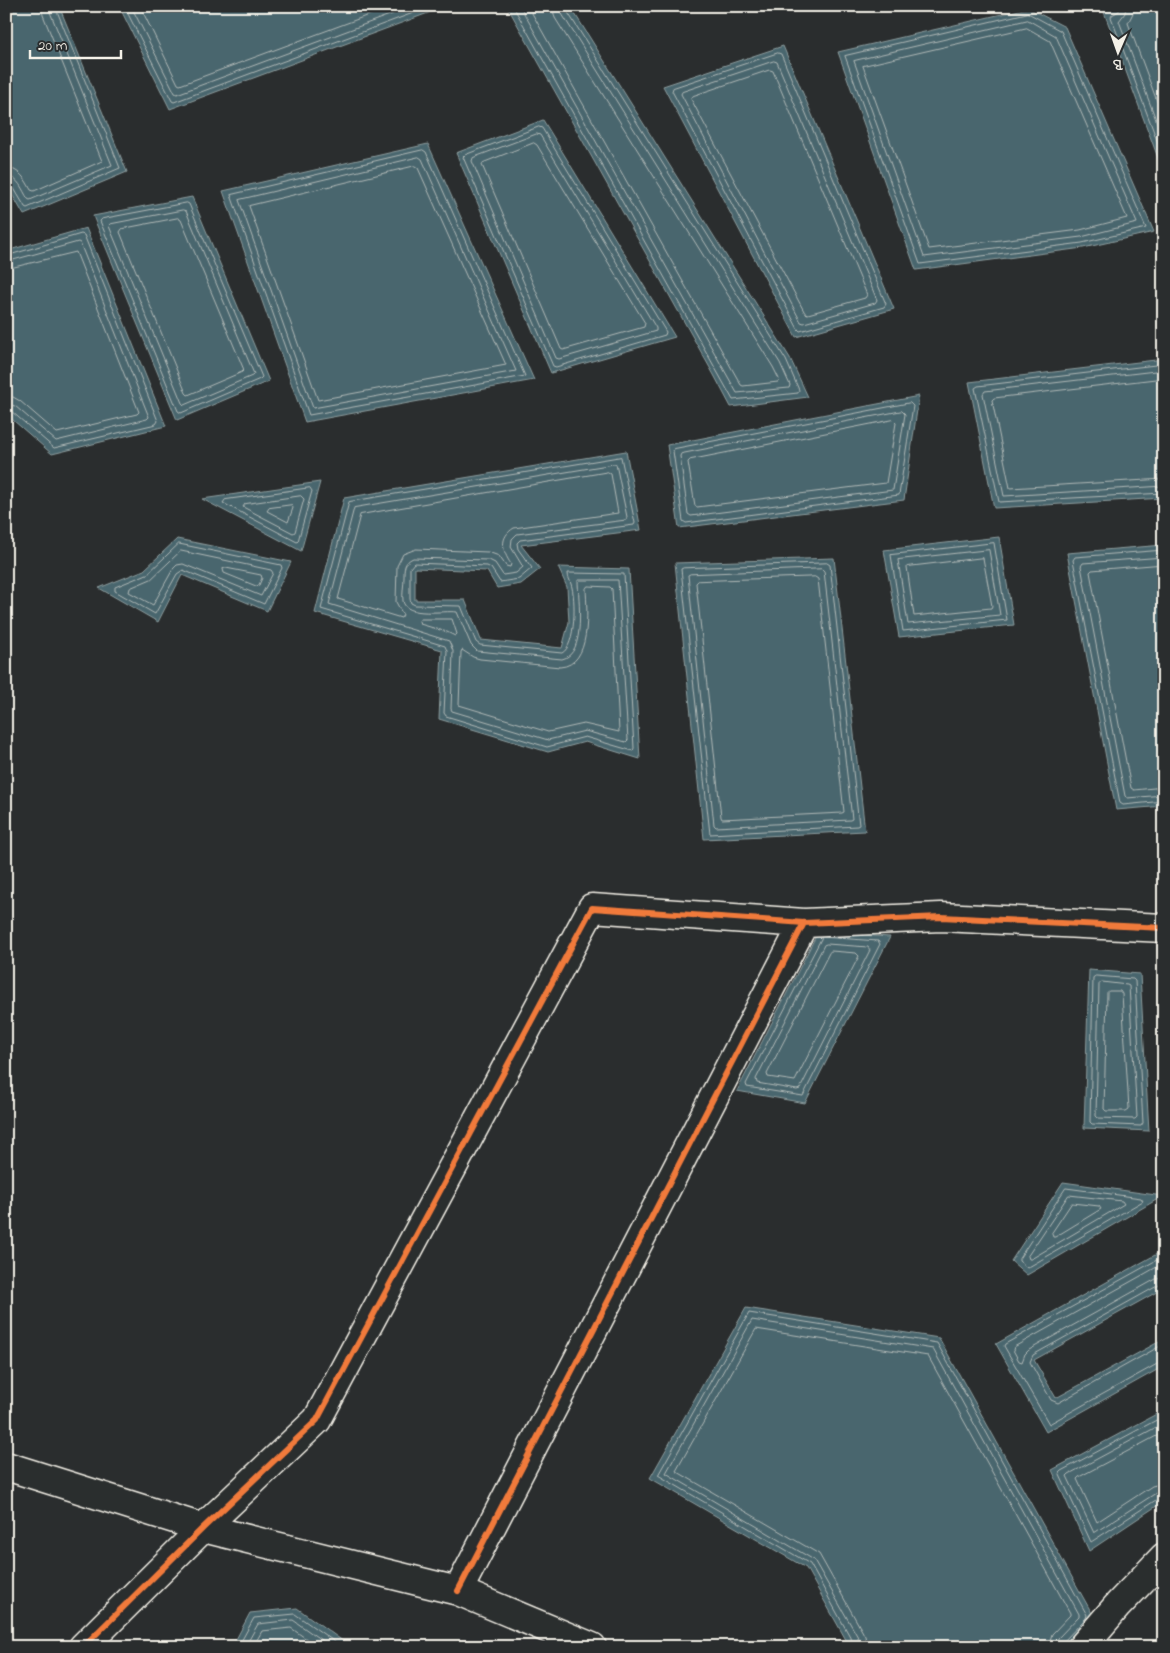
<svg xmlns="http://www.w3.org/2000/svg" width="1170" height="1653" font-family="'Indie Flower',sans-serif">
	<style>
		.water { fill: #4a666e; stroke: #8e9e9f }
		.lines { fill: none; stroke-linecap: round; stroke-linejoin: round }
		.shore { stroke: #b0b9b7; stroke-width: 1 }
		.minor-casing { stroke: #f4f1e8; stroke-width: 31 }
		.minor { stroke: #2a2d2e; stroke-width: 28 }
		.cycleway-casing { stroke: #2a2d2e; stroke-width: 9 }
		.cycleway { stroke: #f17a3a; stroke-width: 6 }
	</style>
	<rect width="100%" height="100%" fill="#2a2d2e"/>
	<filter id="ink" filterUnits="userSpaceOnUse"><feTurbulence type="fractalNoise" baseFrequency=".02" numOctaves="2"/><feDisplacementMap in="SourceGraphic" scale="10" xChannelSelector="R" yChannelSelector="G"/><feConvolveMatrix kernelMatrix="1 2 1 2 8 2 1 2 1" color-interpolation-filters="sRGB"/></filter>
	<g filter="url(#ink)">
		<path class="water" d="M 6,6 L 59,6 L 127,172 L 24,215 L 6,184 Z
			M 119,6 L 447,6 L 170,109 Z
			M 507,6 L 570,6 L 790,358 L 808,397 L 731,407 L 714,375 Z
			M 1121,6 L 1164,6 L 1164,174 L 1104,12 Z
			M 1028,8 L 1065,27 L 1154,232 L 1083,248 L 916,270 L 838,52 Z
			M 783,46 L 894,309 L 796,337 L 663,86 Z
			M 543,120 L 675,337 L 551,373 L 456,153 Z
			M 428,144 L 534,380 L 305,422 L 223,191 Z
			M 192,197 L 269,381 L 177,420 L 93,216 Z
			M 86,228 L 166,426 L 52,454 L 6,414 L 6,251 Z
			M 1164,359 L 1164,498 L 994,508 L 969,382 Z
			M 919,396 L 904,500 L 679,528 L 667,445 Z
			M 626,451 L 641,530 L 521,545 L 540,569 L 521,584 L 497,588 L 487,571 L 415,568 L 415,600 L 465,600 L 481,640 L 562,648 L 569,622 L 567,587 L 558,567 L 629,569 L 640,759 L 585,742 L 548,752 L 439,719 L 442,650 L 315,613 L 344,498 Z
			M 320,482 L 301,551 L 202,499 Z
			M 999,537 L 1014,625 L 899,637 L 884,550 Z
			M 177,539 L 291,562 L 267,611 L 182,575 L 158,622 L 99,588 L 144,570 Z
			M 1164,545 L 1164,806 L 1116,810 L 1067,553 Z
			M 834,558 L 865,831 L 704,839 L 675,563 Z
			M 818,932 L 890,937 L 805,1103 L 737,1091 Z
			M 1089,970 L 1140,974 L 1149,1131 L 1084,1128 Z
			M 1063,1182 L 1163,1196 L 1027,1275 L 1011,1261 Z
			M 1164,1250 L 1164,1288 L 1034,1360 L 1056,1398 L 1164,1339 L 1164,1366 L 1046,1432 L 996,1344 Z
			M 746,1308 L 939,1338 L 1094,1617 L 1065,1647 L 850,1647 L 806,1568 L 650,1478 Z
			M 1164,1410 L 1164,1501 L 1089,1551 L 1052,1470 Z
			M 297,1608 L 351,1647 L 232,1647 L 250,1613 Z"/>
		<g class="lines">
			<path class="shore" d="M 124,6 L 172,101 L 174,102 L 432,6
				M 131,6 L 175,93 L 177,94 L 414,6
				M 140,6 L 178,84 L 180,85 L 393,6
				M 513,6 L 733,400 L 798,393 L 799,390 L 786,360 L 567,11 L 566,6
				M 520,6 L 737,393 L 789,388 L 790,385 L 780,363 L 562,14 L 560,6
				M 528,6 L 741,385 L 743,386 L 778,382 L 779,379 L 773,367 L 555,18 L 552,6
				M 1120,6 L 1119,11 L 1112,15 L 1111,17 L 1164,159
				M 1126,6 L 1125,13 L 1119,21 L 1164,141
				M 1134,6 L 1133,13 L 1128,23 L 1164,120
				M 1028,13 L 1061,31 L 1146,228 L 1082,243 L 920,264 L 845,56 Z
				M 1028,20 L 1056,36 L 1137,223 L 1081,237 L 924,257 L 854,61 Z
				M 1027,28 L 1050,41 L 1127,218 L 1080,230 L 929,249 L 863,66 Z
				M 778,53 L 781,54 L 886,304 L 884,307 L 800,331 L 798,329 L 672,91 L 673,88 Z
				M 774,61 L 777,62 L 877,300 L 875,303 L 804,323 L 801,322 L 681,94 L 682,92 Z
				M 770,70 L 773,71 L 867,295 L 865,298 L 808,314 L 805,313 L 691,99 L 693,96 Z
				M 539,127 L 542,128 L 666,332 L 665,335 L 556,367 L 553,366 L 463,157 L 465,155 Z
				M 537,134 L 540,135 L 656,328 L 656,331 L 559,359 L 556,358 L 472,161 L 473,158 Z
				M 534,143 L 537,145 L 645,323 L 644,327 L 563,350 L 561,349 L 482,165 L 483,163 Z
				M 423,150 L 426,152 L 525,376 L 309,415 L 231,195 Z
				M 419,157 L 422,159 L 516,371 L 313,408 L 239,200 Z
				M 415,166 L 418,168 L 506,365 L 318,400 L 249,206 Z
				M 6,168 C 20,169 25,179 31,190 L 34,191 L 102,161 L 43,15 L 41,6
				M 6,176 C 19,177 22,190 28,199 L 30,200 L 112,165 L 50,12 L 49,6
				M 6,182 L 12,185 L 25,207 L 27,208 L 120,168 L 55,6
				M 187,203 L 189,204 L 262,377 L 260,379 L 181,413 L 178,411 L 100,221 L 102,219 Z
				M 183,210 L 186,211 L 254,374 L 252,376 L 184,405 L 182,403 L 109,226 L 111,224 Z
				M 178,218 L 181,220 L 244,370 L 242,372 L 188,395 L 186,393 L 120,232 L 122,229 Z
				M 6,256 L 81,234 L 84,235 L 158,421 L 156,424 L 54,448 L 11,411 L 6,410
				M 6,262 L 78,242 L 80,243 L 149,417 L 147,419 L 56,441 L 15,406 L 6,404
				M 6,269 L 76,252 L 139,412 L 137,414 L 57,433 L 20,401 L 13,397 L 6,396
				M 1164,364 L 978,386 L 975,388 L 999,502 L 1164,493
				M 1164,370 L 985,391 L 983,394 L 1004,496 L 1164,486
				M 1164,378 L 994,398 L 992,400 L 1010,488 L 1164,479
				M 910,403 L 913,406 L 899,495 L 686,523 L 683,521 L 673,451 L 674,449 Z
				M 902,411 L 905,414 L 893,490 L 691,516 L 688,514 L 680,456 L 681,454 Z
				M 893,420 L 896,423 L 886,483 L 697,507 L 695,506 L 688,462 L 690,460 Z
				M 621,457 L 635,523 L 634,525 L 520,540 L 517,543 L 518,549 L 532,568 L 519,579 L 500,582 L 491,568 L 487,566 L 414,563 L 410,568 L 410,599 L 411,603 L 415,605 L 461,606 L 476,642 L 480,645 L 562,653 C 576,646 576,598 571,584 C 570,580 568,578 568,573 L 624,574 L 634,748 L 633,751 L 585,737 L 547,747 L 446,716 L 444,713 L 447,651 L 445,646 L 321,609 L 349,502 Z
				M 616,464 L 627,517 L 626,520 L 517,534 L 512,539 L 511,547 L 523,567 L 516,573 L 503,575 L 495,563 L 489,560 L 413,558 C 404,562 404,568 404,577 C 404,585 402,594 403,601 C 406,618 444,610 457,612 L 471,645 L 477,651 L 562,659 C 587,654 578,598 578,580 L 618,580 L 628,740 L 626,742 L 585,731 L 548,740 L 452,711 L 451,709 L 453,651 L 449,641 L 329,604 L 354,508 Z
				M 608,472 L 611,474 L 618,513 L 514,528 C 499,537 502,551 511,564 L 510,567 L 506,566 L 499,556 L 488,552 L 416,549 L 403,554 L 397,566 L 396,602 L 403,615 L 401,618 L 338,599 L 360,515 Z
				M 310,488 L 312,491 L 298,541 L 297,542 L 223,503 L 225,500 Z
				M 301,496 L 304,499 L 295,532 L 293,533 L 243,507 L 245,504 Z
				M 292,505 L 293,508 L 288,522 L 267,511 L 269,508 Z
				M 994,543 L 1007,620 L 903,631 L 891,555 Z
				M 179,544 L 281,565 L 282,568 L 264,604 L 183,570 L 177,574 L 155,614 L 115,591 L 115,587 L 147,574 Z
				M 989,550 L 1000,615 L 908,624 L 898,560 Z
				M 1164,550 L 1075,557 L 1073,560 L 1120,803 L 1123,805 L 1164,801
				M 181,551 L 271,570 L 273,573 L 261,596 L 183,564 L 177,565 L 173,569 L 153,605 L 129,592 L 130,588 L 151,579 Z
				M 1164,557 L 1083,563 L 1081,566 L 1125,796 L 1127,798 L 1164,795
				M 983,558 L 992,606 L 991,608 L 914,616 L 907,567 Z
				M 827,563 L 830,565 L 859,825 L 857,826 L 710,834 L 681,569 L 683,568 Z
				M 1164,564 L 1092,570 L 1090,572 L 1131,788 L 1134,790 L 1164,787
				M 226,568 L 261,575 L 262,578 L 259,585 L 256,586 L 224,573 L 223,569 Z
				M 822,569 L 824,571 L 852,819 L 850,820 L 716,827 L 714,825 L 688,575 L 690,574 Z
				M 815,577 L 818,579 L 844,812 L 842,813 L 722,819 L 721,817 L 696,583 L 698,581 Z
				M 588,586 L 610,587 L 612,589 L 619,732 L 584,724 L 548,732 L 459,705 L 461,652 L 462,650 L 473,657 L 480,659 L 560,667 C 592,665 587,611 586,589 Z
				M 421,619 L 452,619 L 457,634 L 455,636 L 447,632 L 420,624 L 419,621 Z
				M 822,937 L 746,1084 L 747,1087 L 803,1096 L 880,944 L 878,941 L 823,937
				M 827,944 L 868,947 L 870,950 L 800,1089 L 797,1090 L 757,1083 L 756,1079 L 824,945 Z
				M 831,951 L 856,953 L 859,956 L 795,1081 L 768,1077 L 767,1074 L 829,953 Z
				M 1096,976 L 1133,979 L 1135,981 L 1143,1123 L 1141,1126 L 1092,1124 L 1090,1122 L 1093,978 Z
				M 1102,982 L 1127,985 L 1129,986 L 1137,1117 L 1135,1119 L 1098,1118 L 1096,1116 L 1099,985 Z
				M 1109,991 L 1120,991 L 1122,994 L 1129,1109 L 1126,1111 L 1106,1111 L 1104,1109 L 1107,993 Z
				M 1066,1188 L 1141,1198 L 1143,1201 L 1027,1268 L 1019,1261 L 1019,1259 Z
				M 1069,1195 L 1122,1201 L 1124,1204 L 1031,1259 L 1029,1259 L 1028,1256 Z
				M 1072,1203 L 1099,1206 L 1101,1209 L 1055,1237 L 1053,1237 L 1052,1233 Z
				M 1164,1256 L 1005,1344 L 1004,1346 L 1049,1424 L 1159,1363 L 1164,1362
				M 1164,1263 L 1014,1347 L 1013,1350 L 1019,1361 L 1022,1362 L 1025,1354 L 1029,1350 L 1156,1279 L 1164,1278
				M 1164,1284 L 1159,1285 L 1033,1355 L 1030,1362 L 1051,1400 L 1058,1403 L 1164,1344
				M 1164,1416 L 1061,1471 L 1059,1473 L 1091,1542 L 1159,1498 L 1164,1497
				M 1164,1423 L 1069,1474 L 1067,1476 L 1094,1533 L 1156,1493 L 1164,1491
				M 1164,1432 L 1079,1477 L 1077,1479 L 1097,1522 L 1152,1486 L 1164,1483
				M 238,1647 L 254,1618 L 295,1614 L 342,1647
				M 245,1647 L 258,1624 L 293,1620 L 331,1647
				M 253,1647 L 262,1631 L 291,1628 L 318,1647
				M 854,1647 L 853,1642 L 810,1564 L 658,1475 L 749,1313 L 937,1343 L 1087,1615 L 1086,1618 L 1063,1642 L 1062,1647
				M 860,1647 L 859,1639 L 814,1560 L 666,1473 L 752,1320 L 933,1349 L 1079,1614 L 1079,1616 L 1058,1638 L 1056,1647
				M 868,1647 L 865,1636 L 819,1554 L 676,1471 L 756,1329 L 928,1356 L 1070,1613 L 1070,1615 L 1052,1634 L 1048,1647"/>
			<defs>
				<path id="minor" d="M 6,1466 L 203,1528 L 458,1591 L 592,1647
					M 458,1591 L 804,923
					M 83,1647 L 203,1528 L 317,1420 L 592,908 L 804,923 L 941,917 L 1164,928
					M 1082,1647 L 1118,1605 L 1164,1557"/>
			</defs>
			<use href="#minor" class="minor-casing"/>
			<use href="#minor" class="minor"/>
			<defs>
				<path id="cycleway" d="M 458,1591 L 804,923
					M 83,1647 L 203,1528 L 317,1420 L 592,908 L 804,923 L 941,917 L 1164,928"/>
			</defs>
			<use href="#cycleway" class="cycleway-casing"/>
			<use href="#cycleway" class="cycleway"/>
		</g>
	</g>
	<rect width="1170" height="1653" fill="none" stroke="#2a2d2e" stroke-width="25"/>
	<rect x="12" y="12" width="1145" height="1628" fill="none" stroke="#f4f1e8" stroke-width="2" filter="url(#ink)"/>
	<g transform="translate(1118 52) rotate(182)" stroke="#2a2d2e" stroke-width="4" paint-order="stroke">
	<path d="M0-4L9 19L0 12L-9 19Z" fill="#f4f1e8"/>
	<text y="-8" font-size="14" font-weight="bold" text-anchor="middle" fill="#f4f1e8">B</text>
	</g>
	<path d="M30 50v8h91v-8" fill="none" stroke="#f4f1e8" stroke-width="2.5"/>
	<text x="38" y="50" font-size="15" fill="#f4f1e8" stroke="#2a2d2e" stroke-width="4" paint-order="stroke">20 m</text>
</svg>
